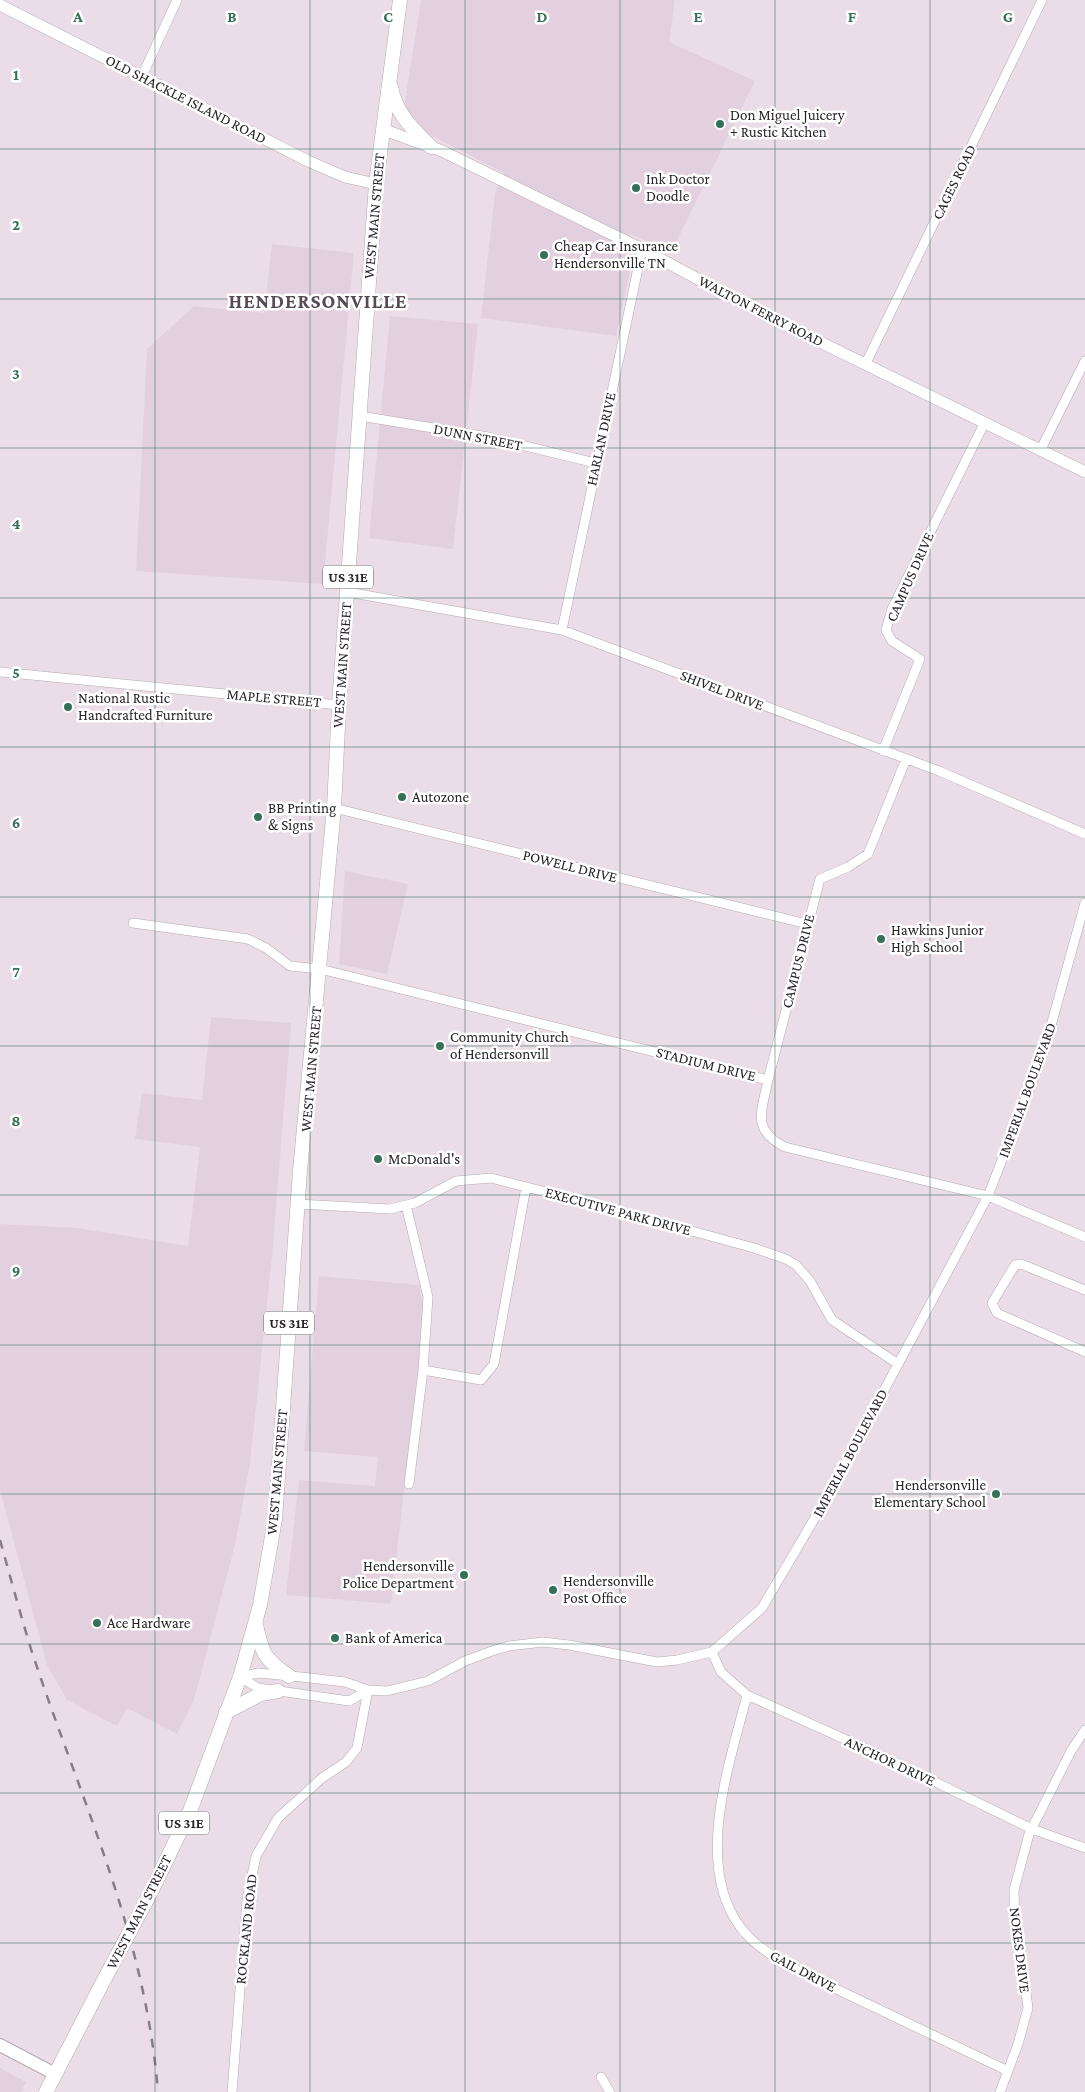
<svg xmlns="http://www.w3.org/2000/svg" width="1085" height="2092" font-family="'Crimson Pro',serif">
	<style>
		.built { fill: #e3d0df }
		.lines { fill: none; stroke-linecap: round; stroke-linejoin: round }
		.minor-casing { stroke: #b5a9b2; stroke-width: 10 }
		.tertiary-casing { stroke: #b5a9b2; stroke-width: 12 }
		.secondary-casing { stroke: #b5a9b2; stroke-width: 14 }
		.primary-casing { stroke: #b5a9b2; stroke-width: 15 }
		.minor { stroke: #fff; stroke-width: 9 }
		.tertiary { stroke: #fff; stroke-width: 11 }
		.secondary { stroke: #fff; stroke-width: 12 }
		.primary { stroke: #fff; stroke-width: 14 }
		.rail { stroke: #867d84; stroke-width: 2.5; stroke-dasharray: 9 9; stroke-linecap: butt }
		.primary-bridge-casing { stroke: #b5a9b2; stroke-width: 15; stroke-linecap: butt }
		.primary-bridge { stroke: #fff; stroke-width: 14 }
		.grid { fill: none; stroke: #357059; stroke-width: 1; stroke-opacity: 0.55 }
		.poi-dot { fill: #357059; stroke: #fff; stroke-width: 2 }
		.labels { text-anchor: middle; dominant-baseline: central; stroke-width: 5; stroke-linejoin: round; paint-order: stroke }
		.shield { fill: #fff; stroke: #696668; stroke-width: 1 }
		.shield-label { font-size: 14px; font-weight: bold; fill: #292428 }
		.street-label { font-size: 15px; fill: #292428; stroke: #fff }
		.poi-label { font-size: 15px; fill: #292428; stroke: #fff; text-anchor: start }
		.district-label { font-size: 20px; font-weight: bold; letter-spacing: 1px; fill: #564b54; stroke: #fff }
		.grid-label { font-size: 16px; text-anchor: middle; font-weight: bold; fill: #357059; stroke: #fff; stroke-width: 5; stroke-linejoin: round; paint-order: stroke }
	</style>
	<rect width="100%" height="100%" fill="#eadde7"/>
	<path class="built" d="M 421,0 L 675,0 L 669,42 L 755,81 L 671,253 L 631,234 L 622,250 L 633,256 L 616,336 L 481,318 L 495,193 L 504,173 L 421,130 L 404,108 Z
		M 272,244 L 354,253 L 323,584 L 136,571 L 147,349 L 194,306 L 264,313 Z
		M 390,316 L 478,324 L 453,549 L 369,538 Z
		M 345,871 L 408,884 L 387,974 L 339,964 Z
		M 211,1017 L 291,1023 L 272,1256 L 250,1463 L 235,1545 L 194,1700 L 177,1734 L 127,1708 L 117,1726 L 67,1700 L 47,1665 L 0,1490 L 0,1224 L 77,1228 L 188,1246 L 200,1147 L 135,1139 L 142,1093 L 202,1100 Z
		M 319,1276 L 419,1285 L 423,1306 L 419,1360 L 391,1604 L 286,1595 L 299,1480 L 375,1486 L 378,1457 L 304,1451 Z
		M 0,2068 L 26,2082 L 21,2092 L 0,2092 Z"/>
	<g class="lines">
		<defs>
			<path id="minor" d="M 142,76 L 177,0
				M 866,363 L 1042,0
				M 360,416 L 488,437 L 596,463
				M 1041,449 L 1085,361
				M 347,592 L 562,630 L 939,771 L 1085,834
				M 562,630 L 642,249
				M 0,672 L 339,705
				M 883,751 L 920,659 L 892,641 L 886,630 L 892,609 L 985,422
				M 906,759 L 868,854 L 848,867 L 820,879 L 768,1080 C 762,1111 751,1130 785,1147 L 988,1196 L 1085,1237
				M 334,808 L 807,924
				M 133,923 L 248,939 L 266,948 L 290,966 L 320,969 L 768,1080
				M 298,1204 L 390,1209 L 415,1203 L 456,1181 L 491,1178 L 608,1208 L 754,1248 L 786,1259 L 796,1265 L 810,1281 L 832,1320 L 898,1364
				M 406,1205 L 428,1297 L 423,1370 L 409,1484
				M 1085,1290 L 1021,1264 L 1015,1265 L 992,1303 L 997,1313 L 1085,1352
				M 423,1370 L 481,1380 L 494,1364 L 526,1187
				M 712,1652 L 721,1672 L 747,1695 L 882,1756 L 1032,1829 L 1085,1848
				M 240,1677 L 258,1673 L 301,1677 L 345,1682 L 368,1690 L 387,1691 L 428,1681 L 465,1661 L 492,1651 L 509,1646 L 543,1642 L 569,1645 L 657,1662 L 677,1660 L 712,1652 L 762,1608 L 826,1499 L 988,1196 L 1044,1051 L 1085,903
				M 240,1677 L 258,1688 L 349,1701 L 368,1690
				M 747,1695 C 730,1763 693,1865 741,1928 C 752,1943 769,1953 784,1964 L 1008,2071
				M 601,2077 L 610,2092
				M 232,2092 L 247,1900 L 256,1856 L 278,1818 L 322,1778 L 346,1762 L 357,1748 L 368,1690
				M 1000,2092 L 1018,2044 L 1028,2008 L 1021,1954 L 1015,1929 L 1014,1890 L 1029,1834 L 1071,1751 L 1085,1730"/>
			<path id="tertiary" d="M 0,5 L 308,161 L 345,177 L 376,184
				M 382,129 L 442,151 L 642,249 L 763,314 L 1085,472"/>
			<path id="secondary" d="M 0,2045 L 55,2074"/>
			<path id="primary" d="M 391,87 C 396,114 412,128 431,147
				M 256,1625 C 262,1653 264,1659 289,1676
				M 226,1712 L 261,1694 L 278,1691
				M 151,1892 L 190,1811 L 240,1677 L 260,1605 L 275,1519 L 300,1171 L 334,808 L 339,705 L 376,184 L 400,0
				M 46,2092 L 105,1978"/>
		</defs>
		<use href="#minor" class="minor-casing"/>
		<use href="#tertiary" class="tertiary-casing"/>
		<use href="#secondary" class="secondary-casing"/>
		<use href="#primary" class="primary-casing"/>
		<use href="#minor" class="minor"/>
		<use href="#tertiary" class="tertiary"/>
		<use href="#secondary" class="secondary"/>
		<use href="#primary" class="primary"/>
		<path class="rail" d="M 0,1540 C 10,1576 20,1613 31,1649 C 80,1799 145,1932 158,2092"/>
		<defs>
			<path id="primary-bridge" d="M 105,1978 L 151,1892"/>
		</defs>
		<use href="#primary-bridge" class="primary-bridge-casing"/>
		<use href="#primary-bridge" class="primary-bridge"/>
	</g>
	<path class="grid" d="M 155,0 L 155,2092M 310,0 L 310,2092M 465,0 L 465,2092M 620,0 L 620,2092M 775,0 L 775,2092M 930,0 L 930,2092M 0,149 L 1085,149M 0,299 L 1085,299M 0,448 L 1085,448M 0,598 L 1085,598M 0,747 L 1085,747M 0,897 L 1085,897M 0,1046 L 1085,1046M 0,1195 L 1085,1195M 0,1345 L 1085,1345M 0,1494 L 1085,1494M 0,1644 L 1085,1644M 0,1793 L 1085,1793M 0,1943 L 1085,1943"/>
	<g class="poi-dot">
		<circle cx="720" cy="124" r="5"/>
		<circle cx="636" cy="188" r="5"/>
		<circle cx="544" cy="255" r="5"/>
		<circle cx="68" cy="707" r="5"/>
		<circle cx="402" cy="797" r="5"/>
		<circle cx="258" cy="817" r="5"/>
		<circle cx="881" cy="939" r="5"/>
		<circle cx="440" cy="1046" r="5"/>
		<circle cx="378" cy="1159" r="5"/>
		<circle cx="996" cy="1494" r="5"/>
		<circle cx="464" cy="1575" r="5"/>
		<circle cx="553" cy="1590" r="5"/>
		<circle cx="97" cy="1623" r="5"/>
		<circle cx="335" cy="1638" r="5"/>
	</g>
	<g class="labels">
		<g class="shield">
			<rect x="323" y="565.5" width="50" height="23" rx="4"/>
			<rect x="264" y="1311.5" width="50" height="23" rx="4"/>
			<rect x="159" y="1811.5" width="50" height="23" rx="4"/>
		</g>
		<g class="shield-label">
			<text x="348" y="577">US 31E</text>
			<text x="289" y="1323">US 31E</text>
			<text x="184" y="1823">US 31E</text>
		</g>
		<g class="street-label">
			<text transform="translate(186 99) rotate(27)">OLD SHACKLE ISLAND ROAD</text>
			<text transform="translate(954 182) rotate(-64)">CAGES ROAD</text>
			<text transform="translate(374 216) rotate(-85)">WEST MAIN STREET</text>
			<text transform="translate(761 311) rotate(27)">WALTON FERRY ROAD</text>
			<text transform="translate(478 437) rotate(11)">DUNN STREET</text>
			<text transform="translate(601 439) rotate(-78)">HARLAN DRIVE</text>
			<text transform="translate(910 577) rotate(-66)">CAMPUS DRIVE</text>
			<text transform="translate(342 665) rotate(-86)">WEST MAIN STREET</text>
			<text transform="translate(722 690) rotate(21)">SHIVEL DRIVE</text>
			<text transform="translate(274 698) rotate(5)">MAPLE STREET</text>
			<text transform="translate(570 866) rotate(14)">POWELL DRIVE</text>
			<text transform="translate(798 961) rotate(-76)">CAMPUS DRIVE</text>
			<text transform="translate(706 1064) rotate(14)">STADIUM DRIVE</text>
			<text transform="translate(311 1069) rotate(-85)">WEST MAIN STREET</text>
			<text transform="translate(1027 1090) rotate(-70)">IMPERIAL BOULEVARD</text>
			<text transform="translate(618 1211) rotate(15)">EXECUTIVE PARK DRIVE</text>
			<text transform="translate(850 1453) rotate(-62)">IMPERIAL BOULEVARD</text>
			<text transform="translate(277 1472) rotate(-85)">WEST MAIN STREET</text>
			<text transform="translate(890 1761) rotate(25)">ANCHOR DRIVE</text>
			<text transform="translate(139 1912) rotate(-63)">WEST MAIN STREET</text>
			<text transform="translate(246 1929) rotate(-84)">ROCKLAND ROAD</text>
			<text transform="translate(1020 1950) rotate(83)">NOKES DRIVE</text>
			<text transform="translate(803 1971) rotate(28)">GAIL DRIVE</text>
		</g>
		<g class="poi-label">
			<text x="730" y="115">Don Miguel Juicery<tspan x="730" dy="17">+ Rustic Kitchen</tspan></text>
			<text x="646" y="179">Ink Doctor<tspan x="646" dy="17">Doodle</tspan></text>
			<text x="554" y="246">Cheap Car Insurance<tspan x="554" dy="17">Hendersonville TN</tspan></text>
			<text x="78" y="698">National Rustic<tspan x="78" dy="17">Handcrafted Furniture</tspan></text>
			<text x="412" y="797">Autozone</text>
			<text x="268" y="808">BB Printing<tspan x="268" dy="17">&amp; Signs</tspan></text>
			<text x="891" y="930">Hawkins Junior<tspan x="891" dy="17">High School</tspan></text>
			<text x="450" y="1037">Community Church<tspan x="450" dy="17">of Hendersonvill</tspan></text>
			<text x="388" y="1159">McDonald's</text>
			<text x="986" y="1485" text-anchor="end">Hendersonville<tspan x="986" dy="17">Elementary School</tspan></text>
			<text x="454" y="1566" text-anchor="end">Hendersonville<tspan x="454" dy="17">Police Department</tspan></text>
			<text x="563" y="1581">Hendersonville<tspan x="563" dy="17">Post Office</tspan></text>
			<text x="107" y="1623">Ace Hardware</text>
			<text x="345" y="1638">Bank of America</text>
		</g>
		<g class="district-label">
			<text x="318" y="301">HENDERSONVILLE</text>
		</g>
	</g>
	<g class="grid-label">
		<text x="78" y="22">A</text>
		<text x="232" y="22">B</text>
		<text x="388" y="22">C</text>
		<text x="542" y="22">D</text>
		<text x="698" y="22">E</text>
		<text x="852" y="22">F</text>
		<text x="1008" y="22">G</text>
		<text x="16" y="80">1</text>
		<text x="16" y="230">2</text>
		<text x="16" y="379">3</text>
		<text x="16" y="529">4</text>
		<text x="16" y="678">5</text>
		<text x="16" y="828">6</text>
		<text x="16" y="977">7</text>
		<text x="16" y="1126">8</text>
		<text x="16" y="1276">9</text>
	</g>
</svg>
